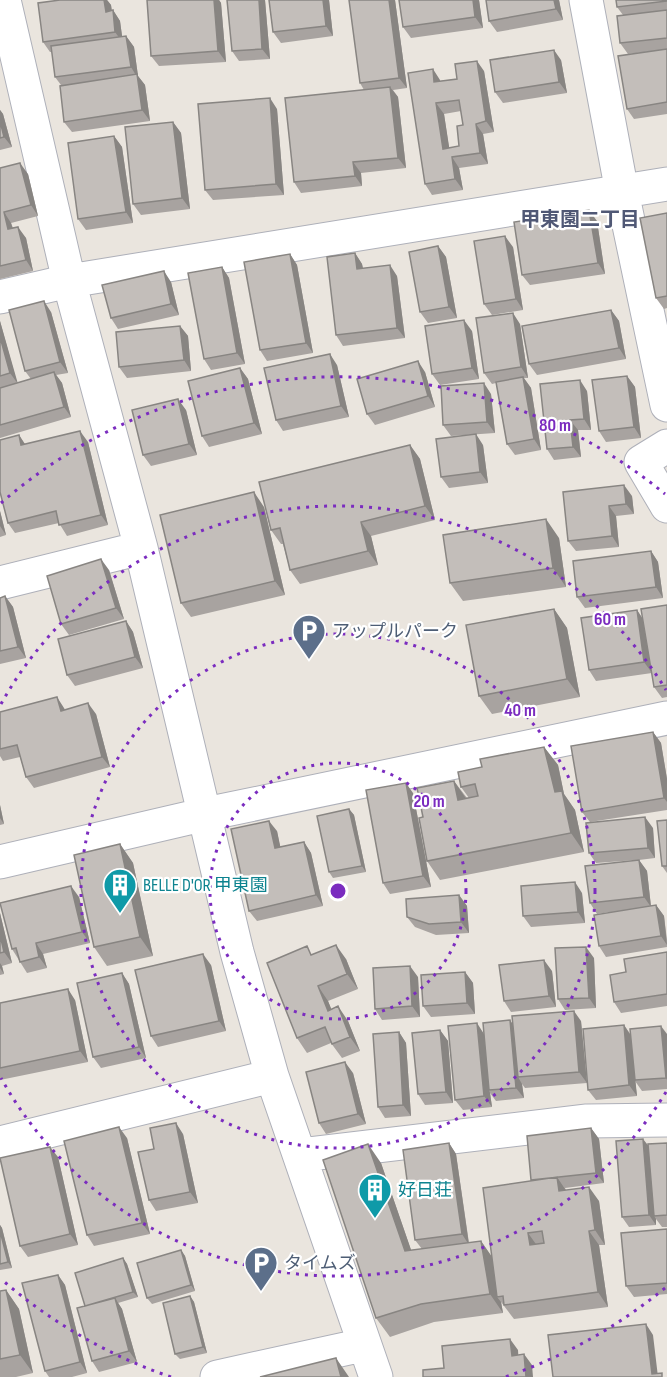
<svg xmlns="http://www.w3.org/2000/svg" width="667" height="1377" font-family="'Sofia Sans Condensed','Noto Sans JP',sans-serif">
	<style>
		.lines { fill: none; stroke-linecap: round; stroke-linejoin: round }
		.street-casing { stroke: #aeb0b9; stroke-width: 35 }
		.street { stroke: #fff; stroke-width: 33 }
		.wall { fill: #a8a3a0; fill-rule: evenodd }
		.shaded-wall { fill: #888582 }
		.building { fill: #c3beba; stroke: #888582; stroke-width: 1.5; fill-rule: evenodd }
		.ring { fill: none; stroke: #7b2cbf; stroke-width: 3; stroke-dasharray: 3 6 }
		.labels { text-anchor: middle; dominant-baseline: central; stroke-width: 4.5; stroke-linejoin: round; paint-order: stroke }
		.service-label { font-size: 18px; fill: #4e5e75; stroke: #fff; text-anchor: start }
		.culture-label { font-size: 18px; fill: #0d838f; stroke: #fff; text-anchor: start }
		.neighbourhood-label { font-size: 20px; font-weight: bold; fill: #505875; stroke: #fff }
		.centre { fill: #7b2cbf; stroke: #fff; stroke-width: 3 }
		.ring-label { font-size: 18px; text-anchor: middle; font-weight: bold; fill: #7b2cbf; stroke: #fff; stroke-width: 4.5; stroke-linejoin: round; paint-order: stroke }
	</style>
	<rect width="100%" height="100%" fill="#eae5de"/>
	<g class="lines">
		<defs>
			<path id="street" d="M 4,0 L 69,281 L 141,548 L 237,952 L 272,1076 L 376,1377
				M 586,0 L 622,192 L 667,405
				M 0,297 L 69,281 L 667,184
				M 667,446 L 641,462 L 667,506
				M 0,583 L 141,548
				M 0,862 L 206,814 L 667,718
				M 0,1143 L 272,1076
				M 301,1155 L 587,1121 L 667,1120
				M 217,1377 L 363,1345"/>
		</defs>
		<use href="#street" class="street-casing"/>
		<use href="#street" class="street"/>
	</g>
	<path class="wall" d="M 60,0 L 107,0 L 111,5 L 112,11 L 113,10 L 120,21 L 122,36 L 126,36 L 134,47 L 138,76 L 145,85 L 150,121 L 72,132 L 64,122 L 61,85 L 55,77 L 52,52 L 50,52 L 43,42 Z
		M 147,0 L 219,0 L 221,3 L 226,62 L 159,66 L 151,56 Z
		M 265,0 L 270,59 L 239,61 L 232,51 Z
		M 269,0 L 329,0 L 333,36 L 281,43 L 273,32 Z
		M 349,0 L 395,0 L 407,88 L 393,90 L 398,97 L 406,168 L 361,173 L 362,186 L 301,193 L 294,182 L 364,90 L 360,83 Z
		M 399,0 L 479,0 L 483,28 L 411,38 L 403,27 Z
		M 559,0 L 563,20 L 497,32 L 489,21 Z
		M 667,0 L 667,114 L 634,119 L 627,109 L 661,50 L 628,54 L 620,43 L 623,15 L 617,7 Z
		M 561,60 L 567,93 L 503,103 L 495,92 Z
		M 484,71 L 494,132 L 483,134 L 488,164 L 459,168 L 463,190 L 432,195 L 425,184 L 440,80 L 440,81 L 457,79 ZM 461,111 L 463,125 L 459,146 L 449,148 L 444,114 Z
		M 277,109 L 284,195 L 213,200 L 205,190 Z
		M 0,110 L 3,114 L 12,147 L 0,150 Z
		M 173,122 L 181,133 L 190,209 L 141,215 L 133,204 Z
		M 114,136 L 122,147 L 133,223 L 86,230 L 78,219 Z
		M 0,168 L 28,174 L 38,216 L 11,223 L 13,228 L 26,238 L 33,271 L 0,279 Z
		M 667,213 L 667,308 L 664,309 L 656,298 Z
		M 597,221 L 605,274 L 530,285 L 522,275 Z
		M 438,246 L 446,257 L 457,318 L 428,323 L 420,312 Z
		M 513,247 L 523,310 L 492,315 L 484,304 Z
		M 355,253 L 362,264 L 363,268 L 397,276 L 405,338 L 343,346 L 336,335 Z
		M 290,254 L 297,265 L 313,353 L 267,361 L 260,350 Z
		M 222,267 L 229,278 L 245,364 L 211,370 L 204,359 Z
		M 171,282 L 179,315 L 118,329 L 111,318 Z
		M 611,310 L 619,321 L 626,359 L 537,375 L 529,364 Z
		M 51,312 L 68,373 L 56,375 L 62,383 L 71,417 L 0,438 L 0,321 L 17,383 L 31,379 L 25,371 Z
		M 520,324 L 528,378 L 524,378 L 531,388 L 541,450 L 515,455 L 507,444 L 496,383 L 492,384 L 484,373 Z
		M 180,326 L 188,336 L 191,371 L 127,378 L 119,367 Z
		M 472,331 L 479,379 L 440,385 L 432,374 Z
		M 337,365 L 349,417 L 283,431 L 276,420 Z
		M 240,368 L 248,379 L 262,434 L 209,447 L 202,436 Z
		M 425,372 L 435,407 L 375,425 L 367,414 Z
		M 627,376 L 635,387 L 641,438 L 606,442 L 599,431 Z
		M 587,391 L 591,430 L 578,430 L 581,457 L 554,460 L 547,449 Z
		M 491,394 L 495,433 L 451,436 L 443,425 Z
		M 186,410 L 197,455 L 151,466 L 143,455 Z
		M 19,435 L 25,444 L 88,442 L 108,525 L 67,536 L 59,523 L 15,533 L 8,523 Z
		M 410,445 L 420,459 L 435,520 L 371,536 L 378,565 L 300,584 L 290,570 L 283,544 L 281,544 L 271,530 Z
		M 483,445 L 488,483 L 449,488 L 441,477 Z
		M 563,492 L 632,496 L 634,514 L 616,516 L 619,547 L 576,551 L 568,541 Z
		M 264,507 L 285,595 L 191,617 L 181,603 Z
		M 0,511 L 6,535 L 0,537 Z
		M 559,538 L 566,587 L 463,601 L 450,583 Z
		M 651,551 L 658,562 L 663,598 L 585,608 L 577,597 Z
		M 109,570 L 124,619 L 69,635 L 61,624 Z
		M 5,596 L 13,607 L 26,658 L 0,664 L 0,598 Z
		M 667,605 L 667,697 L 662,698 L 654,687 L 652,673 L 596,681 L 589,670 L 637,610 L 643,619 Z
		M 554,609 L 567,628 L 580,697 L 492,714 L 479,696 Z
		M 126,621 L 133,632 L 143,668 L 75,686 L 67,675 Z
		M 64,708 L 65,710 L 96,714 L 110,767 L 34,788 L 26,777 L 20,757 L 3,761 L 0,756 L 0,712 Z
		M 653,732 L 661,743 L 667,779 L 667,810 L 590,822 L 582,812 Z
		M 544,747 L 558,765 L 564,794 L 575,810 L 584,852 L 440,880 L 427,861 L 423,817 L 454,781 L 467,798 L 469,798 L 461,787 L 482,767 Z
		M 413,793 L 431,887 L 390,894 L 383,883 Z
		M 0,805 L 4,824 L 0,825 Z
		M 349,809 L 354,815 L 366,872 L 333,878 L 329,872 Z
		M 653,828 L 655,858 L 639,860 L 647,871 L 651,906 L 656,905 L 664,916 L 667,940 L 667,947 L 606,957 L 599,946 L 610,912 L 597,914 L 590,903 L 636,860 L 596,863 L 589,853 Z
		M 277,831 L 280,847 L 304,842 L 311,853 L 323,906 L 257,921 L 249,911 Z
		M 120,844 L 133,863 L 153,956 L 107,966 L 94,947 Z
		M 662,866 L 667,866 L 667,873 Z
		M 582,893 L 585,923 L 531,927 L 523,916 Z
		M 459,895 L 467,906 L 469,933 L 436,935 L 415,927 L 407,917 Z
		M 79,897 L 90,943 L 43,954 L 47,968 L 27,973 L 12,949 Z
		M 0,913 L 12,963 L 2,966 L 4,974 L 0,975 Z
		M 667,952 L 667,1006 L 621,1013 L 614,1002 L 626,972 Z
		M 313,955 L 346,959 L 358,989 L 328,1001 L 331,1009 L 348,1021 L 360,1051 L 342,1058 L 331,1043 L 307,1053 L 297,1038 Z
		M 594,958 L 596,1008 L 565,1010 L 558,999 Z
		M 211,965 L 226,1031 L 158,1047 L 151,1036 Z
		M 552,971 L 556,1007 L 511,1012 L 504,1001 Z
		M 465,972 L 473,983 L 475,1014 L 431,1017 L 423,1006 Z
		M 122,973 L 129,984 L 146,1058 L 101,1068 L 93,1057 Z
		M 418,977 L 420,1017 L 382,1020 L 375,1009 Z
		M 75,1000 L 88,1062 L 0,1080 L 0,1003 Z
		M 510,1020 L 513,1025 L 581,1021 L 587,1083 L 525,1088 L 522,1084 L 524,1098 L 496,1101 L 490,1093 L 492,1107 L 463,1110 L 455,1100 L 484,1033 Z
		M 624,1025 L 631,1035 L 667,1034 L 667,1089 L 642,1091 L 635,1081 L 637,1096 L 596,1100 L 588,1090 Z
		M 440,1030 L 448,1041 L 453,1103 L 425,1105 L 418,1094 Z
		M 399,1032 L 406,1043 L 411,1116 L 385,1118 L 378,1107 Z
		M 353,1073 L 366,1124 L 326,1134 L 319,1123 Z
		M 591,1128 L 599,1139 L 604,1183 L 565,1188 L 566,1190 L 599,1201 L 605,1245 L 599,1245 L 608,1307 L 514,1319 L 501,1302 L 503,1313 L 434,1322 L 390,1337 L 376,1318 L 381,1163 L 411,1250 L 422,1249 L 415,1240 L 449,1143 L 456,1154 L 469,1243 L 481,1241 L 492,1257 L 532,1181 Z
		M 183,1134 L 198,1203 L 156,1211 L 149,1200 L 154,1149 Z
		M 127,1138 L 150,1234 L 94,1246 L 87,1235 Z
		M 667,1143 L 667,1227 L 662,1227 L 656,1219 L 656,1225 L 629,1227 L 622,1217 L 648,1145 Z
		M 58,1157 L 78,1245 L 28,1257 L 20,1246 Z
		M 0,1225 L 2,1228 L 12,1268 L 0,1270 Z
		M 667,1229 L 667,1294 L 634,1297 L 626,1286 Z
		M 181,1250 L 185,1256 L 195,1291 L 152,1304 L 147,1298 Z
		M 123,1258 L 127,1264 L 138,1297 L 118,1303 L 122,1309 L 137,1362 L 99,1372 L 92,1361 L 85,1306 Z
		M 58,1275 L 65,1285 L 87,1373 L 72,1377 L 49,1377 L 45,1371 Z
		M 6,1290 L 19,1309 L 33,1373 L 16,1377 L 0,1377 L 0,1291 Z
		M 190,1296 L 194,1302 L 207,1353 L 180,1359 L 175,1354 Z"/>
	<path class="shaded-wall" d="M 104,0 L 107,0 L 111,5 L 113,22 L 106,12 Z
		M 214,0 L 219,0 L 221,3 L 226,62 L 218,51 Z
		M 259,0 L 265,0 L 270,59 L 262,49 Z
		M 323,0 L 329,0 L 333,36 L 326,26 Z
		M 389,0 L 395,0 L 407,88 L 399,78 Z
		M 473,0 L 479,0 L 483,28 L 475,17 Z
		M 554,0 L 559,0 L 563,20 L 556,9 Z
		M 113,10 L 120,21 L 123,43 L 115,32 Z
		M 126,36 L 134,47 L 138,76 L 145,85 L 150,121 L 142,110 L 137,77 L 131,67 Z
		M 554,50 L 561,60 L 567,93 L 559,82 Z
		M 477,61 L 484,71 L 494,132 L 486,121 Z
		M 433,69 L 440,80 L 442,93 L 434,82 Z
		M 390,87 L 398,97 L 406,168 L 398,158 Z
		M 270,98 L 277,109 L 284,195 L 276,184 Z
		M 436,103 L 444,114 L 451,159 L 443,149 Z
		M 0,110 L 3,114 L 12,147 L 4,137 L 0,121 Z
		M 173,122 L 181,133 L 190,209 L 182,198 Z
		M 476,124 L 483,134 L 488,164 L 480,153 Z
		M 114,136 L 122,147 L 133,223 L 126,212 Z
		M 452,157 L 459,168 L 463,190 L 455,179 Z
		M 353,162 L 361,173 L 362,186 L 355,176 Z
		M 20,163 L 28,174 L 38,216 L 31,205 Z
		M 589,210 L 597,221 L 605,274 L 598,263 Z
		M 4,212 L 11,223 L 16,240 L 8,229 Z
		M 18,227 L 26,238 L 33,271 L 26,260 Z
		M 505,236 L 513,247 L 523,310 L 516,299 Z
		M 438,246 L 446,257 L 457,318 L 449,307 Z
		M 355,253 L 362,264 L 365,280 L 357,269 Z
		M 290,254 L 297,265 L 313,353 L 306,343 Z
		M 390,265 L 397,276 L 405,338 L 397,328 Z
		M 222,267 L 229,278 L 245,364 L 237,353 Z
		M 164,271 L 171,282 L 179,315 L 171,304 Z
		M 44,301 L 51,312 L 68,373 L 60,362 Z
		M 611,310 L 619,321 L 626,359 L 619,348 Z
		M 513,313 L 520,324 L 528,378 L 521,367 Z
		M 464,320 L 472,331 L 479,379 L 472,368 Z
		M 0,321 L 18,384 L 10,373 L 0,337 Z
		M 180,326 L 188,336 L 191,371 L 184,360 Z
		M 330,354 L 337,365 L 349,417 L 341,406 Z
		M 418,361 L 425,372 L 435,407 L 428,396 Z
		M 240,368 L 248,379 L 262,434 L 254,423 Z
		M 54,372 L 62,383 L 71,417 L 64,407 Z
		M 627,376 L 635,387 L 641,438 L 634,427 Z
		M 523,377 L 531,388 L 541,450 L 534,439 Z
		M 580,380 L 587,391 L 591,430 L 584,419 Z
		M 484,383 L 491,394 L 495,433 L 487,422 Z
		M 178,399 L 186,410 L 197,455 L 189,444 Z
		M 570,420 L 578,430 L 581,457 L 573,447 Z
		M 80,431 L 88,442 L 108,525 L 101,515 Z
		M 476,434 L 483,445 L 488,483 L 480,472 Z
		M 19,435 L 26,446 L 21,445 Z
		M 410,445 L 420,459 L 435,520 L 425,506 Z
		M 624,485 L 632,496 L 634,514 L 626,504 Z
		M 254,492 L 264,507 L 285,595 L 275,581 Z
		M 609,506 L 616,516 L 619,547 L 612,536 Z
		M 0,511 L 6,535 L 0,526 Z
		M 546,519 L 559,538 L 566,587 L 553,568 Z
		M 361,522 L 371,536 L 378,565 L 368,551 Z
		M 651,551 L 658,562 L 663,598 L 656,587 Z
		M 101,559 L 109,570 L 124,619 L 116,608 Z
		M 5,596 L 13,607 L 26,658 L 18,647 Z
		M 554,609 L 567,628 L 580,697 L 567,679 Z
		M 637,610 L 644,621 L 652,673 L 644,662 Z
		M 126,621 L 133,632 L 143,668 L 135,657 Z
		M 57,697 L 64,708 L 68,722 L 61,711 Z
		M 88,703 L 96,714 L 110,767 L 102,757 Z
		M 653,732 L 661,743 L 667,779 L 667,802 L 664,798 Z
		M 544,747 L 558,765 L 564,794 L 575,810 L 584,852 L 571,833 L 555,792 Z
		M 454,781 L 467,800 L 458,800 Z
		M 406,783 L 413,793 L 431,887 L 423,876 Z
		M 0,805 L 4,824 L 0,818 Z
		M 349,809 L 354,815 L 366,872 L 362,866 Z
		M 645,817 L 653,828 L 655,858 L 648,848 Z
		M 269,821 L 277,831 L 283,859 L 275,848 Z
		M 304,842 L 311,853 L 323,906 L 316,895 Z
		M 120,844 L 133,863 L 153,956 L 140,937 Z
		M 639,860 L 647,871 L 651,907 L 644,897 Z
		M 575,882 L 582,893 L 585,923 L 578,912 Z
		M 71,886 L 79,897 L 90,943 L 82,932 Z
		M 459,895 L 467,906 L 469,933 L 461,922 Z
		M 656,905 L 664,916 L 667,945 L 661,936 Z
		M 0,913 L 12,963 L 4,952 L 0,935 Z
		M 36,943 L 43,954 L 47,968 L 39,957 Z
		M 336,945 L 346,959 L 358,989 L 347,974 Z
		M 586,947 L 594,958 L 596,1008 L 589,998 Z
		M 203,954 L 211,965 L 226,1031 L 219,1021 Z
		M 544,960 L 552,971 L 556,1007 L 549,996 Z
		M 0,963 L 2,966 L 4,974 L 0,968 Z
		M 410,966 L 418,977 L 420,1017 L 412,1006 Z
		M 465,972 L 473,983 L 475,1014 L 467,1003 Z
		M 122,973 L 129,984 L 146,1058 L 139,1047 Z
		M 318,986 L 328,1001 L 338,1025 L 328,1011 Z
		M 68,989 L 75,1000 L 88,1062 L 80,1051 Z
		M 338,1006 L 348,1021 L 360,1051 L 350,1037 Z
		M 574,1011 L 581,1021 L 587,1083 L 579,1072 Z
		M 510,1020 L 517,1031 L 518,1077 L 522,1084 L 524,1098 L 516,1088 Z
		M 477,1023 L 484,1034 L 489,1090 L 490,1093 L 492,1107 L 484,1096 Z
		M 624,1025 L 631,1036 L 637,1096 L 629,1085 Z
		M 661,1026 L 667,1034 L 667,1080 L 666,1078 Z
		M 440,1030 L 448,1041 L 453,1103 L 446,1092 Z
		M 399,1032 L 406,1043 L 411,1116 L 403,1105 Z
		M 345,1062 L 353,1073 L 366,1124 L 358,1114 Z
		M 176,1123 L 183,1134 L 198,1203 L 190,1192 Z
		M 119,1127 L 127,1138 L 150,1234 L 142,1223 Z
		M 591,1128 L 599,1139 L 604,1183 L 596,1173 Z
		M 643,1139 L 651,1149 L 654,1216 L 656,1219 L 656,1225 L 649,1215 Z
		M 449,1143 L 456,1154 L 469,1245 L 462,1234 Z
		M 368,1144 L 381,1163 L 418,1270 L 405,1251 Z
		M 50,1147 L 58,1157 L 78,1245 L 70,1234 Z
		M 557,1177 L 567,1192 L 559,1191 Z
		M 589,1187 L 599,1201 L 605,1245 L 595,1230 Z
		M 0,1225 L 2,1228 L 12,1268 L 8,1262 L 0,1231 Z
		M 589,1231 L 599,1245 L 608,1307 L 598,1292 Z
		M 528,1233 L 538,1247 L 530,1245 Z
		M 481,1241 L 494,1260 L 497,1297 L 501,1302 L 503,1313 L 490,1294 Z
		M 181,1250 L 185,1256 L 195,1291 L 191,1285 Z
		M 123,1258 L 127,1264 L 138,1297 L 133,1292 Z
		M 58,1275 L 65,1285 L 87,1373 L 80,1362 Z
		M 6,1290 L 19,1309 L 33,1373 L 20,1355 Z
		M 190,1296 L 194,1302 L 207,1353 L 203,1347 Z
		M 115,1298 L 122,1309 L 137,1362 L 129,1351 Z
		M 646,1324 L 653,1335 L 658,1377 L 652,1374 Z
		M 510,1339 L 518,1350 L 519,1366 L 512,1356 Z
		M 524,1354 L 532,1365 L 533,1377 L 526,1377 Z
		M 336,1358 L 349,1377 L 341,1377 Z"/>
	<path class="building" d="M 60,0 L 104,0 L 106,12 L 113,10 L 115,32 L 43,42 L 38,3 Z
		M 147,0 L 214,0 L 218,51 L 151,56 Z
		M 227,0 L 259,0 L 262,49 L 232,51 Z
		M 269,0 L 323,0 L 326,26 L 273,32 Z
		M 349,0 L 389,0 L 399,78 L 360,83 Z
		M 399,0 L 473,0 L 475,17 L 403,27 Z
		M 486,0 L 554,0 L 556,9 L 489,21 Z
		M 616,0 L 667,0 L 667,1 L 617,7 Z
		M 667,10 L 667,38 L 620,43 L 617,16 Z
		M 126,36 L 131,67 L 55,77 L 51,46 Z
		M 667,49 L 667,102 L 627,109 L 618,56 Z
		M 554,50 L 559,82 L 495,92 L 490,60 Z
		M 477,61 L 486,121 L 476,124 L 480,153 L 452,157 L 455,179 L 425,184 L 408,73 L 433,69 L 434,82 L 457,79 L 455,64 ZM 459,100 L 463,125 L 457,126 L 459,146 L 443,149 L 436,103 Z
		M 137,74 L 142,110 L 64,122 L 60,86 Z
		M 390,87 L 398,158 L 353,162 L 355,176 L 294,182 L 285,98 Z
		M 270,98 L 276,184 L 205,190 L 198,104 Z
		M 0,121 L 4,137 L 0,138 Z
		M 173,122 L 182,198 L 133,204 L 125,127 Z
		M 114,136 L 126,212 L 78,219 L 68,143 Z
		M 20,163 L 31,205 L 4,212 L 8,229 L 18,227 L 26,260 L 0,266 L 0,168 Z
		M 589,210 L 598,263 L 522,275 L 514,222 Z
		M 667,213 L 667,296 L 656,298 L 640,218 Z
		M 505,236 L 516,299 L 484,304 L 474,241 Z
		M 438,246 L 449,307 L 420,312 L 409,252 Z
		M 355,253 L 357,269 L 390,265 L 397,328 L 336,335 L 327,257 Z
		M 290,254 L 306,343 L 260,350 L 244,262 Z
		M 222,267 L 237,353 L 204,359 L 188,273 Z
		M 164,271 L 171,304 L 111,318 L 102,285 Z
		M 44,301 L 60,362 L 25,371 L 9,310 Z
		M 611,310 L 619,348 L 529,364 L 522,326 Z
		M 513,313 L 521,367 L 484,373 L 476,318 Z
		M 464,320 L 472,368 L 432,374 L 425,326 Z
		M 180,326 L 184,360 L 119,367 L 116,332 Z
		M 0,337 L 10,373 L 0,376 Z
		M 330,354 L 341,406 L 276,420 L 264,368 Z
		M 418,361 L 428,396 L 367,414 L 357,379 Z
		M 240,368 L 254,423 L 202,436 L 188,381 Z
		M 54,372 L 64,407 L 0,425 L 0,388 Z
		M 627,376 L 634,427 L 599,431 L 592,380 Z
		M 523,377 L 534,439 L 507,444 L 496,382 Z
		M 580,380 L 584,419 L 570,420 L 573,447 L 547,449 L 540,384 Z
		M 484,383 L 487,422 L 443,425 L 441,386 Z
		M 178,399 L 189,444 L 143,455 L 132,410 Z
		M 80,431 L 101,515 L 59,525 L 56,511 L 8,523 L 0,492 L 0,440 L 19,435 L 21,445 Z
		M 476,434 L 480,472 L 441,477 L 436,439 Z
		M 410,445 L 425,506 L 361,522 L 368,551 L 290,570 L 280,528 L 271,530 L 259,482 Z
		M 624,485 L 626,504 L 609,506 L 612,536 L 568,541 L 563,492 Z
		M 254,492 L 275,581 L 181,603 L 160,515 Z
		M 546,519 L 553,568 L 450,583 L 443,535 Z
		M 651,551 L 656,587 L 577,597 L 573,561 Z
		M 101,559 L 116,608 L 61,624 L 47,576 Z
		M 5,596 L 18,647 L 0,651 L 0,598 Z
		M 667,605 L 667,685 L 654,687 L 641,609 Z
		M 554,609 L 567,679 L 479,696 L 466,625 Z
		M 637,610 L 644,662 L 589,670 L 581,618 Z
		M 126,621 L 135,657 L 67,675 L 58,639 Z
		M 57,697 L 61,711 L 88,703 L 102,757 L 26,777 L 17,745 L 0,749 L 0,712 Z
		M 653,732 L 664,798 L 582,812 L 571,746 Z
		M 544,747 L 555,792 L 562,791 L 571,833 L 427,861 L 419,818 L 423,817 L 417,788 L 454,781 L 458,800 L 478,796 L 475,784 L 461,787 L 458,772 L 482,767 L 480,759 Z
		M 406,783 L 423,876 L 383,883 L 366,790 Z
		M 349,809 L 362,866 L 329,872 L 317,816 Z
		M 645,817 L 648,848 L 589,853 L 586,823 Z
		M 667,820 L 667,866 L 662,866 L 657,821 Z
		M 269,821 L 275,848 L 304,842 L 316,895 L 249,911 L 231,829 Z
		M 120,844 L 140,937 L 94,947 L 74,855 Z
		M 639,860 L 644,897 L 590,903 L 585,866 Z
		M 575,882 L 578,912 L 523,916 L 521,886 Z
		M 71,886 L 82,932 L 36,943 L 39,957 L 20,962 L 16,948 L 12,949 L 0,903 Z
		M 459,895 L 461,922 L 429,924 L 407,917 L 406,899 Z
		M 656,905 L 661,936 L 599,946 L 594,915 Z
		M 0,935 L 4,952 L 0,953 Z
		M 336,945 L 347,974 L 318,986 L 328,1011 L 338,1006 L 350,1037 L 332,1044 L 325,1027 L 297,1038 L 267,963 L 307,946 L 311,955 Z
		M 586,947 L 589,998 L 558,999 L 555,948 Z
		M 667,952 L 667,994 L 614,1002 L 610,975 L 626,972 L 624,959 Z
		M 203,954 L 219,1021 L 151,1036 L 135,970 Z
		M 544,960 L 549,996 L 504,1001 L 499,965 Z
		M 410,966 L 412,1006 L 375,1009 L 373,968 Z
		M 465,972 L 467,1003 L 423,1006 L 421,975 Z
		M 122,973 L 139,1047 L 93,1057 L 77,983 Z
		M 68,989 L 80,1051 L 0,1068 L 0,1003 Z
		M 574,1011 L 579,1072 L 518,1077 L 512,1016 Z
		M 510,1020 L 516,1088 L 489,1090 L 483,1023 Z
		M 477,1023 L 484,1096 L 455,1100 L 448,1026 Z
		M 624,1025 L 629,1085 L 588,1090 L 583,1029 Z
		M 661,1026 L 666,1078 L 635,1080 L 630,1029 Z
		M 440,1030 L 446,1092 L 418,1094 L 412,1033 Z
		M 399,1032 L 403,1105 L 378,1107 L 373,1034 Z
		M 345,1062 L 358,1114 L 319,1123 L 306,1072 Z
		M 176,1123 L 190,1192 L 149,1200 L 138,1152 L 154,1149 L 150,1128 Z
		M 119,1127 L 142,1223 L 87,1235 L 64,1141 Z
		M 591,1128 L 596,1173 L 531,1180 L 527,1136 Z
		M 643,1139 L 649,1215 L 622,1217 L 616,1141 Z
		M 449,1143 L 462,1234 L 415,1240 L 403,1150 Z
		M 667,1143 L 667,1215 L 654,1216 L 648,1144 Z
		M 368,1144 L 405,1251 L 481,1241 L 490,1294 L 421,1304 L 376,1318 L 323,1160 Z
		M 50,1147 L 70,1234 L 20,1246 L 0,1158 Z
		M 557,1177 L 559,1191 L 589,1187 L 595,1230 L 589,1231 L 598,1292 L 504,1305 L 503,1296 L 497,1297 L 483,1188 ZM 542,1231 L 544,1243 L 530,1245 L 528,1233 Z
		M 667,1229 L 667,1283 L 626,1286 L 621,1233 Z
		M 0,1231 L 8,1262 L 0,1264 Z
		M 181,1250 L 191,1285 L 147,1298 L 137,1263 Z
		M 123,1258 L 133,1292 L 85,1306 L 75,1273 Z
		M 58,1275 L 80,1362 L 45,1371 L 22,1283 Z
		M 6,1290 L 20,1355 L 0,1359 L 0,1291 Z
		M 190,1296 L 203,1347 L 175,1354 L 163,1303 Z
		M 115,1298 L 129,1351 L 92,1361 L 77,1308 Z
		M 646,1324 L 652,1374 L 662,1373 L 662,1377 L 553,1377 L 548,1335 Z
		M 510,1339 L 512,1356 L 524,1354 L 526,1377 L 423,1377 L 423,1370 L 444,1368 L 442,1346 Z
		M 336,1358 L 341,1377 L 260,1377 Z"/>
	<g class="ring">
		<circle cx="338" cy="891" r="128"/>
		<circle cx="338" cy="891" r="257"/>
		<path d="M666 1092A385 385 0 0 1 1 1078M1 704A385 385 0 0 1 666 690"/>
		<path d="M665 1288A514 514 0 0 1 505 1377M171 1377A514 514 0 0 1 1 1279M1 503A514 514 0 0 1 665 494"/>
	</g>
	<defs>
		<symbol id="parking-pin" viewBox="-11 -11 22 30"><path d="M0 17L-7.5 6A9.5 9.5 0 1 1 7.5 6Z" fill="#5c6f8a" stroke="#fff"/><path d="M-3.5-5.5H1a3.5 3.5 0 0 1 0 7H-1V5.5H-3.5ZM-1-3.4V-.6H.8a1.4 1.4 0 0 0 0-2.8Z" fill="#fff"/></symbol>
		<symbol id="building-pin" viewBox="-11 -11 22 30"><path d="M0 17L-7.5 6A9.5 9.5 0 1 1 7.5 6Z" fill="#0f9aa8" stroke="#fff"/><path d="M-4-6H4V6H1V3H-1V6H-4ZM-2.5-4.3h1.7v1.8h-1.7ZM.8-4.3h1.7v1.8H.8ZM-2.5-1h1.7V.8h-1.7ZM.8-1h1.7V.8H.8Z" fill="#fff"/></symbol>
	</defs>
	<g fill-rule="evenodd">
		<use href="#parking-pin" x="290" y="612" width="38" height="52"/>
		<use href="#building-pin" x="101" y="866" width="38" height="52"/>
		<use href="#building-pin" x="356" y="1171" width="38" height="52"/>
		<use href="#parking-pin" x="242" y="1244" width="38" height="52"/>
	</g>
	<g class="labels">
		<g class="service-label">
			<text x="332" y="631">アップルパーク</text>
			<text x="284" y="1263">タイムズ</text>
		</g>
		<g class="culture-label">
			<text x="143" y="885">BELLE D'OR 甲東園</text>
			<text x="398" y="1190">好日荘</text>
		</g>
		<g class="neighbourhood-label">
			<text x="580" y="220">甲東園二丁目</text>
		</g>
	</g>
	<circle cx="338" cy="891" r="9" class="centre"/>
	<g class="ring-label">
		<text x="555" y="431">80 m</text>
		<text x="610" y="625">60 m</text>
		<text x="520" y="716">40 m</text>
		<text x="429" y="807">20 m</text>
	</g>
</svg>
